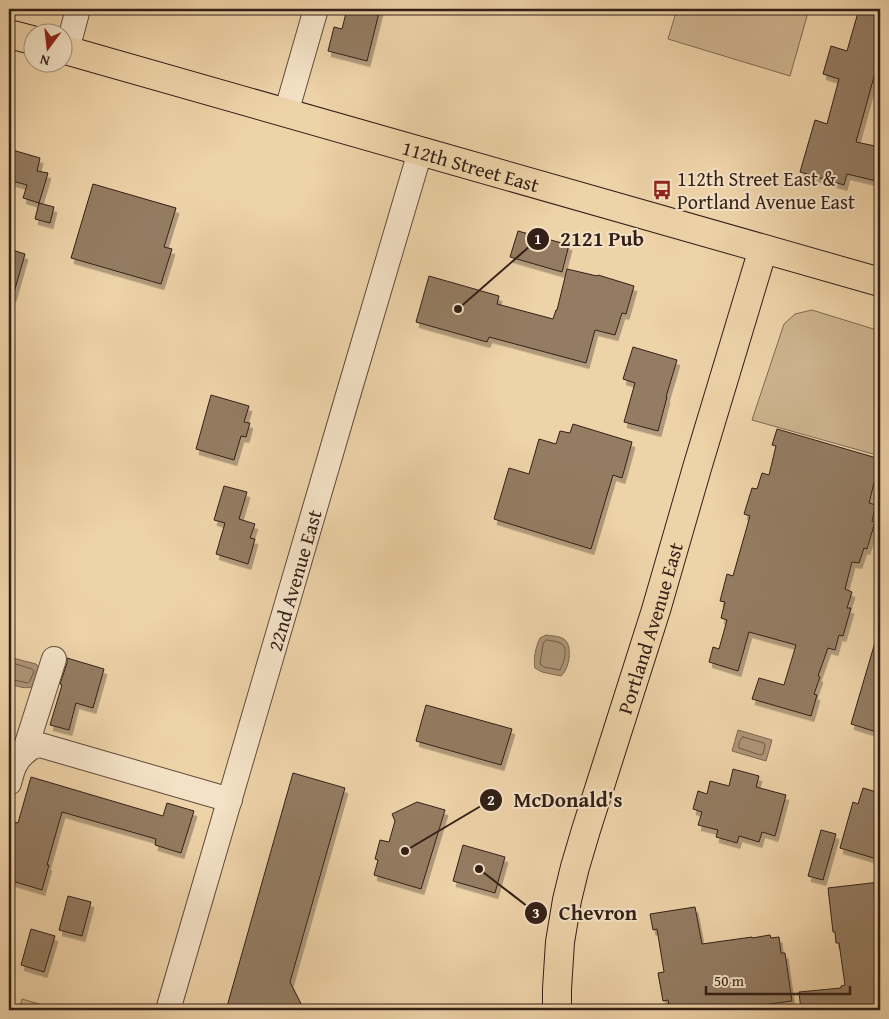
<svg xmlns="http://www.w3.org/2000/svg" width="889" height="1019" font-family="'Gentium Book Plus',serif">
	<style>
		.green { fill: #ceb48f; stroke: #806a53 }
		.water { fill: #ae9577; stroke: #7d6651 }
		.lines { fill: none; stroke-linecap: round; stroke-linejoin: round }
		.shore { stroke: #705a47; stroke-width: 1 }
		.building { fill: #947c62; stroke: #331f17; filter: url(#shadow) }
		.minor-casing { stroke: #624c3b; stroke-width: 26 }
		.major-casing { stroke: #331f17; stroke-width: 30 }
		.minor { stroke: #f4e2c6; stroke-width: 24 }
		.major { stroke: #eed2a8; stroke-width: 28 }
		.labels { text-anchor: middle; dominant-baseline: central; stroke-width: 4; stroke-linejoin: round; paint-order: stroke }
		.street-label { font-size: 20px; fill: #331f17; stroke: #f4e2c6 }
		.poi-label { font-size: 20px; fill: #331f17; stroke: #f4e2c6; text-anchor: start }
		.leader { fill: none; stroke: #331f17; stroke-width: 2 }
		.callout-dot { fill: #331f17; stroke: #f4e2c6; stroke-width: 2 }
		.mark-label { font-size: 15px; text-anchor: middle; font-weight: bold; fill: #fff }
		.callout-label { font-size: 21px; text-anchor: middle; font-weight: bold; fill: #331f17; stroke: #f4e2c6; stroke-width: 4; stroke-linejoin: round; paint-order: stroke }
	</style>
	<defs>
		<filter id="shadow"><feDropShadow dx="3" dy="5.5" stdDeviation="0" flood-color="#0004"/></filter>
	</defs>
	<rect width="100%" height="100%" fill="#eed2a8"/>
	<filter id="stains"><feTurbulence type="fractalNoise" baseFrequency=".004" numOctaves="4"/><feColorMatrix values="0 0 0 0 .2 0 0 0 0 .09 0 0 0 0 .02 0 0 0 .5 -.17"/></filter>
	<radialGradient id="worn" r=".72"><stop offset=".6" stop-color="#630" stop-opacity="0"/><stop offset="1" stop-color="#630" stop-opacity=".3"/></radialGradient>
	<path class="green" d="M 677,9 L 809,9 L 790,76 L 668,39 Z
		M 812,310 L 880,331 L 880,456 L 752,420 L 784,324 L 795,314 Z
		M 22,999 L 59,1010 L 19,1010 Z"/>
	<path class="water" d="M 546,635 C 552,636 561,636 565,640 C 573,647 569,670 561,676 L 542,672 L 535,668 C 533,659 536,646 540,638 Z
		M 9,657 L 36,664 L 39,667 L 34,686 C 25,690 18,686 9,684 Z
		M 738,730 L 772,740 L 766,761 L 732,751 Z"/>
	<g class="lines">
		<path class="shore" d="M 547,640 C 551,641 557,641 560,643 C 570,647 563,664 560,670 L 544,667 L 540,664 L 543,644 L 544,642 Z
			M 9,662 L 32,669 L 34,671 L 30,681 L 28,683 L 9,679
			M 743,737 L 764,743 L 765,746 L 763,754 L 760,755 L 739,748 C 738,745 740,738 743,737 Z"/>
	</g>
	<path class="building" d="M 347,9 L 380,9 L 367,61 L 328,51 L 334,27 L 342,29 Z
		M 859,9 L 880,9 L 880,55 L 856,142 L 880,147 L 880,182 L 847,174 L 844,185 L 800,172 L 815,120 L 827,124 L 839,79 L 823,74 L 831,46 L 847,51 Z
		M 9,149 L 40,158 L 37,171 L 48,173 L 39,203 L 23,198 L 27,185 L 9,180 Z
		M 93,184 L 176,208 L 164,247 L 172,249 L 161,284 L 71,258 Z
		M 39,203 L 54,207 L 50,223 L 35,219 Z
		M 518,231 L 569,245 L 562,272 L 510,257 Z
		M 9,249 L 25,254 L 13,296 L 9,295 Z
		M 567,269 L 597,276 L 598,275 L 634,286 L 626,314 L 622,313 L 615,335 L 595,330 L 586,363 L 489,337 L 487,342 L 416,322 L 429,276 L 499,296 L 497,304 L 553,319 L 556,310 L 557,310 Z
		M 633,347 L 677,360 L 666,397 L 667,397 L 658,431 L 624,422 L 635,383 L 623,379 Z
		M 211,395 L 249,406 L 244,422 L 250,423 L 246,437 L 241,436 L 234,460 L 196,449 Z
		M 573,424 L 632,442 L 622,478 L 613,475 L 591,549 L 494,519 L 509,468 L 529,474 L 539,439 L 556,444 L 560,431 L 570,433 Z
		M 777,429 L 880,459 L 880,476 L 876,475 L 869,503 L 876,505 L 872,521 L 875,522 L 867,549 L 864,548 L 859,563 L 852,562 L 845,589 L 852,592 L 847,608 L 851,608 L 843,636 L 839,635 L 835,650 L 828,648 L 818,676 L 820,677 L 814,694 L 817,695 L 811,716 L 752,699 L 759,678 L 784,685 L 796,645 L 749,632 L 738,671 L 709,662 L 713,647 L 719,649 L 727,620 L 721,618 L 725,602 L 720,601 L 727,574 L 733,576 L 750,516 L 744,514 L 752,488 L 757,489 L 762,473 L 769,475 L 776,446 L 772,445 Z
		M 224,486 L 247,492 L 239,519 L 255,524 L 250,538 L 255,539 L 248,564 L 216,554 L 225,523 L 214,520 Z
		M 876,639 L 880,639 L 880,733 L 851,724 Z
		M 67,658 L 104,669 L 93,708 L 76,703 L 69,730 L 50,725 L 62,685 L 60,684 L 67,663 Z
		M 426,705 L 512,729 L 501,765 L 416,741 Z
		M 733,769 L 759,776 L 756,787 L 786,795 L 775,836 L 762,832 L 759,842 L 739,836 L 737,843 L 716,837 L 718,830 L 698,825 L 702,812 L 693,809 L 698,791 L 707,794 L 710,781 L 729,786 Z
		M 293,773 L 345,788 L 290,982 L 304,1010 L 226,1010 Z
		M 31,777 L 163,816 L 167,803 L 194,811 L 181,853 L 155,845 L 156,839 L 62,812 L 47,865 L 49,865 L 42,890 L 9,880 L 9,842 L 15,822 L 18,823 Z
		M 863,788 L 880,793 L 880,860 L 840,848 L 853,802 L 858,804 Z
		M 417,802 L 445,810 L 421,889 L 374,875 L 378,860 L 375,859 L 380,840 L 389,842 L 395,821 L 392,814 Z
		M 821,830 L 836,834 L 823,880 L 808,876 Z
		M 463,845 L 505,857 L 495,893 L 453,881 Z
		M 880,882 L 880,1010 L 848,1010 L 847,1008 L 826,1010 L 801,1010 L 799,992 L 841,988 L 841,986 L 845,985 L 839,943 L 836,943 L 835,932 L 833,932 L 828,888 Z
		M 68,896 L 91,902 L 82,936 L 59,930 Z
		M 695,907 L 702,944 L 752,937 L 752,938 L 770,935 L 771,938 L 779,937 L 781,953 L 785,953 L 792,1001 L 763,1005 L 763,1007 L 742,1010 L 670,1010 L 668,1000 L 663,1001 L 658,973 L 664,972 L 657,929 L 653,930 L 650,914 Z
		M 31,929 L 55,936 L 44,972 L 21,965 Z"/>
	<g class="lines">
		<defs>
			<g id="minor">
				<path d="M 67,50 L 78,9"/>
				<path d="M 286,113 L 316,9"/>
				<path d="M 24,753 L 32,747 L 40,745 L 230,800"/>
				<path d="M 9,783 C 12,772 14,762 24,753 L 54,659"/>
				<path id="s1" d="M 168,1010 L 346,402 L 420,152"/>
			</g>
			<g id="major">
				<path d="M 9,34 L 32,40"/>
				<path id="s2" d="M 62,49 L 880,282"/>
				<path id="s3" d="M 557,1010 L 557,989 L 560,942 L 567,900 L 575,867 L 586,830 L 656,610 L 697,468 L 763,249"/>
			</g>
		</defs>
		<use href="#minor" class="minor-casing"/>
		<use href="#major" class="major-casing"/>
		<use href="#minor" class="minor"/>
		<use href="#major" class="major"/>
	</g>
	<defs>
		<symbol id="bus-bare" viewBox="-9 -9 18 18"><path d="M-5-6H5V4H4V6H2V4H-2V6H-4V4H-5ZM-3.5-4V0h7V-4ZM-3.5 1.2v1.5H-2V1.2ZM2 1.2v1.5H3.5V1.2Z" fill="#8f2418" stroke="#f4e2c6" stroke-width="2.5" paint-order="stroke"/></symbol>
	</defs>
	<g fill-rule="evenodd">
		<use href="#bus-bare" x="648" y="176" width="28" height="28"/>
	</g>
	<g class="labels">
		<g class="street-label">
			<text stroke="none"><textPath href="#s2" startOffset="425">112th Street East</textPath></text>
			<text stroke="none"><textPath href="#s1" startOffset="448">22nd Avenue East</textPath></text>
			<text stroke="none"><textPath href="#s3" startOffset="395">Portland Avenue East</textPath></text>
		</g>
		<g class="poi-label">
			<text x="677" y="178">112th Street East &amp;<tspan x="677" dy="23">Portland Avenue East</tspan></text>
		</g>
	</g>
	<path class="leader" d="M458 309L538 239M405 851L491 800M479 869L536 913"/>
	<g class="callout-dot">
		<circle cx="458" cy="309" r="5"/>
		<circle cx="405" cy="851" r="5"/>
		<circle cx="479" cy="869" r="5"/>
		<circle cx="538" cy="239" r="12"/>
		<circle cx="491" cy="800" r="12"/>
		<circle cx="536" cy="913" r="12"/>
	</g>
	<g class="mark-label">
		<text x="538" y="244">1</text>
		<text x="491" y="805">2</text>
		<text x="536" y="918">3</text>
	</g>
	<g class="callout-label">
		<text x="602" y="246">2121 Pub</text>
		<text x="568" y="807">McDonald's</text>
		<text x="598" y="920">Chevron</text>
	</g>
	<rect width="889" height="1019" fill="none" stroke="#eed2a8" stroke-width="30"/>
	<rect x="10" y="10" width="869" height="999" fill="none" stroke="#331f17" stroke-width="2.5"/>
	<rect x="15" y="15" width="859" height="989" fill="none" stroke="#331f17"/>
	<g transform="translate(48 48) rotate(195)"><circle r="24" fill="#f4e2c6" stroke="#a79480"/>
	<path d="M0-4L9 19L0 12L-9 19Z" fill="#8f2418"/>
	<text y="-8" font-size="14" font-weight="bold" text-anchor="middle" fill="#331f17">N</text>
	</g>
	<path d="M706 986v8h144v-8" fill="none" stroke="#331f17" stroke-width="2.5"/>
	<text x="714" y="986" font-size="15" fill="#331f17" stroke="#f4e2c6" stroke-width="4" paint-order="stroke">50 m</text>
	<rect width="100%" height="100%" filter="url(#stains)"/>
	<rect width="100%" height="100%" fill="url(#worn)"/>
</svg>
